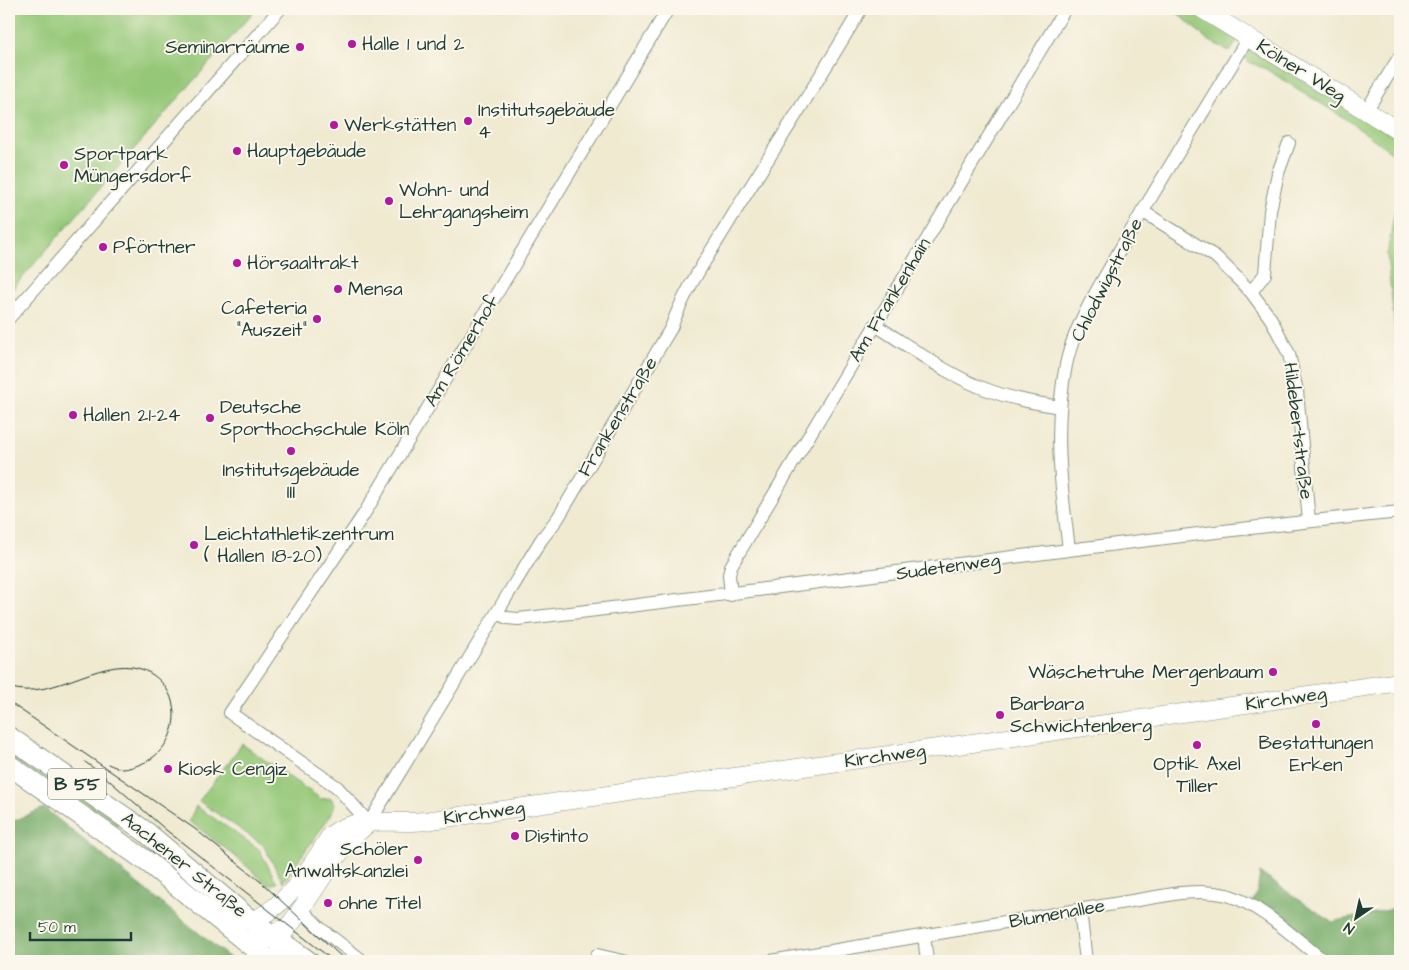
<svg xmlns="http://www.w3.org/2000/svg" width="1409" height="970" font-family="'Architects Daughter',sans-serif">
	<style>
		.green { fill: #94c777; stroke: #5a8256 }
		.forest { fill: #77ac68; stroke: #4b744e }
		.lines { fill: none; stroke-linecap: round; stroke-linejoin: round }
		.street-casing { stroke: #889482; stroke-width: 14 }
		.secondary-casing { stroke: #889482; stroke-width: 19 }
		.primary-casing { stroke: #889482; stroke-width: 22 }
		.street { stroke: #fff; stroke-width: 12 }
		.secondary { stroke: #fff; stroke-width: 18 }
		.primary { stroke: #fff; stroke-width: 20 }
		.tram { stroke: #1f3d34; stroke-width: 1 }
		.poi-dot { fill: #b5179e; stroke: #fbf7ec; stroke-width: 2 }
		.labels { text-anchor: middle; dominant-baseline: central; stroke-width: 4; stroke-linejoin: round; paint-order: stroke }
		.shield { fill: #fbf7ec; stroke: #61756b; stroke-width: 1 }
		.shield-label { font-size: 18px; font-weight: bold; fill: #1f3d34 }
		.poi-label { font-size: 19px; fill: #1f3d34; stroke: #fbf7ec; text-anchor: start }
		.street-label { font-size: 19px; fill: #1f3d34; stroke: #fbf7ec }
	</style>
	<rect width="100%" height="100%" fill="#fbf7ec"/>
	<filter id="ink" filterUnits="userSpaceOnUse"><feTurbulence type="fractalNoise" baseFrequency=".02" numOctaves="2"/><feDisplacementMap in="SourceGraphic" scale="10" xChannelSelector="R" yChannelSelector="G"/><feConvolveMatrix kernelMatrix="1 2 1 2 8 2 1 2 1" color-interpolation-filters="sRGB"/></filter>
	<filter id="wash" filterUnits="userSpaceOnUse"><feTurbulence type="fractalNoise" baseFrequency=".0096" numOctaves="4" result="noise"/><feDisplacementMap in="SourceGraphic" scale="20" xChannelSelector="R" yChannelSelector="G"/><feGaussianBlur stdDeviation="1.12" result="paint"/><feColorMatrix in="noise" values="0 0 0 0 0 0 0 0 0 0 0 0 0 0 0 0 0 1.4 0 .05"/><feComposite in="paint" operator="in"/></filter>
	<g filter="url(#wash)">
		<rect width="100%" height="100%" fill="#f0ead1"/>
		<path class="green" d="M 9,9 L 256,9 L 9,293 Z
			M 1173,9 L 1188,9 L 1238,40 L 1230,52 L 1208,40 Z
			M 1249,48 L 1400,140 L 1400,158 L 1344,118 L 1266,69 L 1249,62 L 1244,56 Z
			M 1397,161 L 1400,163 L 1400,376 L 1387,255 L 1399,188 Z
			M 242,744 L 321,799 L 331,798 L 335,804 L 331,815 L 283,882 L 263,845 L 199,801 Z
			M 9,747 L 119,821 L 114,829 L 9,757 Z
			M 196,806 L 259,849 L 277,883 L 268,885 L 235,856 L 189,821 Z"/>
		<path class="forest" d="M 44,808 L 221,951 L 234,961 L 9,961 L 9,823 Z
			M 1260,873 L 1332,922 L 1388,910 L 1400,905 L 1400,961 L 1328,961 L 1251,904 L 1257,893 Z"/>
	</g>
	<g filter="url(#ink)">
		<g class="lines">
			<defs>
				<path id="street" d="M 668,9 L 364,514 L 230,713 L 337,787 L 369,823 L 541,540 L 558,518 L 671,328 C 685,288 712,251 733,215 C 776,146 820,78 861,9
					M 1366,111 L 1400,56
					M 1142,211 L 1216,257 L 1251,292 L 1271,319 L 1289,354 L 1297,391 L 1309,521
					M 1251,292 L 1265,274 L 1270,211 L 1278,173 L 1289,143
					M 9,318 L 280,9
					M 875,325 C 911,347 948,376 988,390 C 1012,399 1036,403 1060,407
					M 1069,549 C 1061,486 1053,429 1066,365 C 1074,325 1098,290 1117,255 C 1159,182 1205,110 1248,38
					M 731,595 L 729,575 L 731,566 L 1065,9
					M 497,613 L 507,618 L 518,619 C 812,586 1105,541 1400,512
					M 301,909 L 321,929 L 363,961
					M 1080,910 L 1086,961
					M 924,936 L 927,961
					M 597,955 L 623,961
					M 771,961 L 1180,893 C 1197,892 1211,891 1227,895 C 1260,904 1297,940 1324,961"/>
				<path id="secondary" d="M 1202,9 L 1400,132
					M 253,921 C 292,901 308,870 331,835 C 357,814 394,825 425,821 L 1400,682
					M 280,930 L 278,939 L 283,961
					M 241,939 L 278,939 C 312,902 329,854 369,823"/>
				<path id="primary" d="M 9,737 L 146,832 L 244,915 L 308,961
					M 9,765 L 149,863 L 270,961"/>
			</defs>
			<use href="#street" class="street-casing"/>
			<use href="#secondary" class="secondary-casing"/>
			<use href="#primary" class="primary-casing"/>
			<use href="#street" class="street"/>
			<use href="#secondary" class="secondary"/>
			<use href="#primary" class="primary"/>
			<path class="tram" d="M 9,687 C 54,704 107,648 150,673 C 187,695 179,749 141,764 C 136,766 128,769 122,769 C 118,768 112,766 108,764
				M 9,702 L 195,829 L 261,882 L 346,961
				M 85,762 L 103,775 L 166,830 L 334,961"/>
		</g>
	</g>
	<g class="poi-dot">
		<circle cx="352" cy="44" r="5"/>
		<circle cx="300" cy="47" r="5"/>
		<circle cx="468" cy="121" r="5"/>
		<circle cx="334" cy="125" r="5"/>
		<circle cx="237" cy="151" r="5"/>
		<circle cx="64" cy="165" r="5"/>
		<circle cx="389" cy="201" r="5"/>
		<circle cx="103" cy="247" r="5"/>
		<circle cx="237" cy="263" r="5"/>
		<circle cx="338" cy="289" r="5"/>
		<circle cx="317" cy="319" r="5"/>
		<circle cx="73" cy="415" r="5"/>
		<circle cx="210" cy="418" r="5"/>
		<circle cx="291" cy="451" r="5"/>
		<circle cx="194" cy="545" r="5"/>
		<circle cx="1273" cy="672" r="5"/>
		<circle cx="1000" cy="715" r="5"/>
		<circle cx="1316" cy="724" r="5"/>
		<circle cx="1197" cy="745" r="5"/>
		<circle cx="168" cy="769" r="5"/>
		<circle cx="515" cy="836" r="5"/>
		<circle cx="418" cy="860" r="5"/>
		<circle cx="328" cy="903" r="5"/>
	</g>
	<g class="labels">
		<rect class="shield" x="48" y="768.5" width="58" height="31" rx="4"/>
		<g class="shield-label">
			<text x="77" y="784">B 55</text>
		</g>
		<g class="poi-label">
			<text x="362" y="44">Halle 1 und 2</text>
			<text x="290" y="47" text-anchor="end">Seminarräume</text>
			<text x="478" y="110">Institutsgebäude<tspan x="478" dy="22">4</tspan></text>
			<text x="344" y="125">Werkstätten</text>
			<text x="247" y="151">Hauptgebäude</text>
			<text x="74" y="154">Sportpark<tspan x="74" dy="22">Müngersdorf</tspan></text>
			<text x="399" y="190">Wohn- und<tspan x="399" dy="22">Lehrgangsheim</tspan></text>
			<text x="113" y="247">Pförtner</text>
			<text x="247" y="263">Hörsaaltrakt</text>
			<text x="348" y="289">Mensa</text>
			<text x="307" y="308" text-anchor="end">Cafeteria<tspan x="307" dy="22">"Auszeit"</tspan></text>
			<text x="220" y="407">Deutsche<tspan x="220" dy="22">Sporthochschule Köln</tspan></text>
			<text x="83" y="415">Hallen 21-24</text>
			<text x="291" y="470" text-anchor="middle">Institutsgebäude<tspan x="291" dy="22">III</tspan></text>
			<text x="204" y="534">Leichtathletikzentrum<tspan x="204" dy="22">( Hallen 18-20)</tspan></text>
			<text x="1263" y="672" text-anchor="end">Wäschetruhe Mergenbaum</text>
			<text x="1010" y="704">Barbara<tspan x="1010" dy="22">Schwichtenberg</tspan></text>
			<text x="1316" y="743" text-anchor="middle">Bestattungen<tspan x="1316" dy="22">Erken</tspan></text>
			<text x="1197" y="764" text-anchor="middle">Optik Axel<tspan x="1197" dy="22">Tiller</tspan></text>
			<text x="178" y="769">Kiosk Cengiz</text>
			<text x="525" y="836">Distinto</text>
			<text x="408" y="849" text-anchor="end">Schöler<tspan x="408" dy="22">Anwaltskanzlei</tspan></text>
			<text x="338" y="903">ohne Titel</text>
		</g>
		<g class="street-label">
			<text transform="translate(1301 71) rotate(32)">Kölner Weg</text>
			<text transform="translate(1107 280) rotate(-63)">Chlodwigstraße</text>
			<text transform="translate(890 300) rotate(-59)">Am Frankenhain</text>
			<text transform="translate(462 351) rotate(-59)">Am Römerhof</text>
			<text transform="translate(618 417) rotate(-59)">Frankenstraße</text>
			<text transform="translate(1298 431) rotate(83)">Hildebertstraße</text>
			<text transform="translate(948 567) rotate(-8)">Sudetenweg</text>
			<text transform="translate(1286 699) rotate(-8)">Kirchweg</text>
			<text transform="translate(885 756) rotate(-8)">Kirchweg</text>
			<text transform="translate(484 813) rotate(-8)">Kirchweg</text>
			<text transform="translate(184 865) rotate(39)">Aachener Straße</text>
			<text transform="translate(1057 914) rotate(-10)">Blumenallee</text>
		</g>
	</g>
	<rect width="1409" height="970" fill="none" stroke="#fbf7ec" stroke-width="30"/>
	<g transform="translate(1356 918) rotate(214)" stroke="#fbf7ec" stroke-width="4" paint-order="stroke">
	<path d="M0-4L9 19L0 12L-9 19Z" fill="#1f3d34"/>
	<text y="-8" font-size="14" font-weight="bold" text-anchor="middle" fill="#1f3d34">N</text>
	</g>
	<path d="M30 932v8h101v-8" fill="none" stroke="#1f3d34" stroke-width="2.5"/>
	<text x="38" y="932" font-size="15" fill="#1f3d34" stroke="#fbf7ec" stroke-width="4" paint-order="stroke">50 m</text>
</svg>
